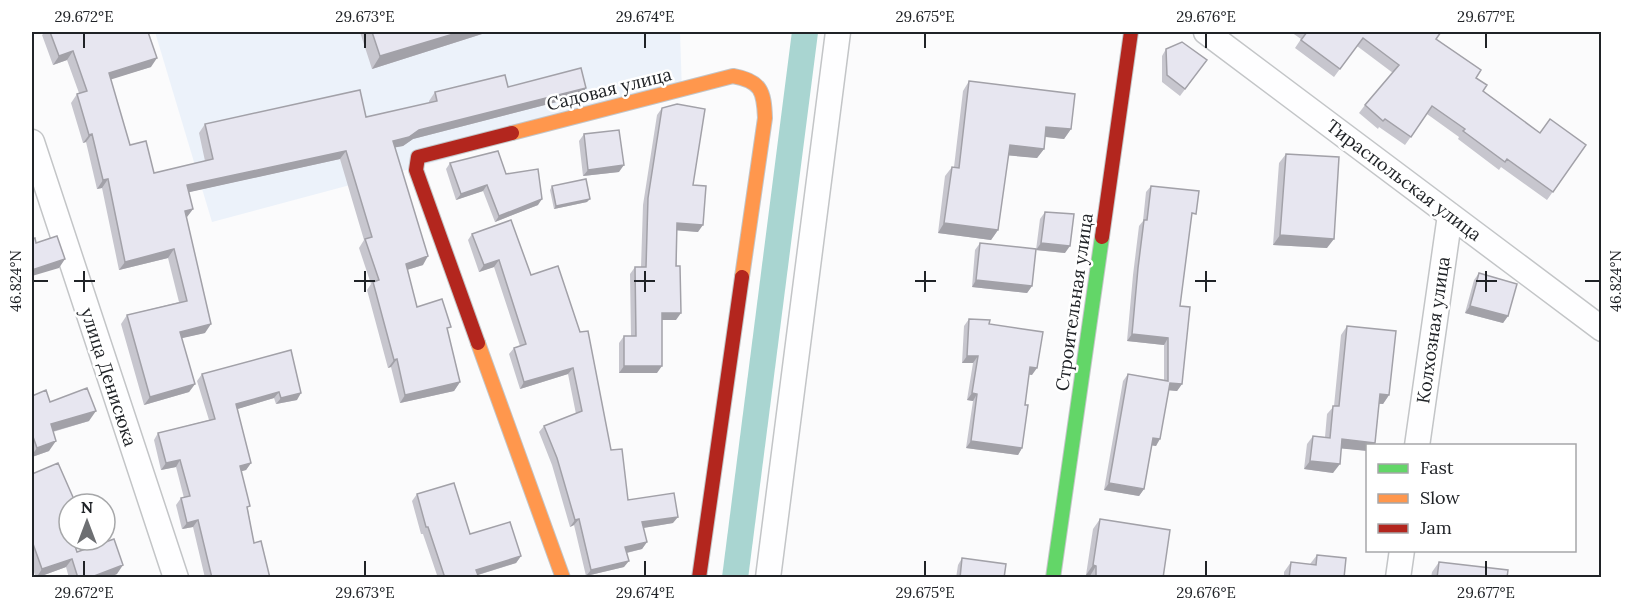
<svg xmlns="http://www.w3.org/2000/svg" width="1633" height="609" font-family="Lora,serif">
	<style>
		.built { fill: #ecf2fa }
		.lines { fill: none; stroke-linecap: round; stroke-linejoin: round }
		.canal { stroke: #a9d5d1; stroke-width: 26 }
		.street-casing { stroke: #c3c5c7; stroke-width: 27 }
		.fast-casing { stroke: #c3c5c7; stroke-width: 16 }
		.slow-casing { stroke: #c3c5c7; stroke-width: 16 }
		.jam-casing { stroke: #c3c5c7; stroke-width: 16 }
		.street { stroke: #fefeff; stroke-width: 24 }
		.fast { stroke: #63d668; stroke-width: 14 }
		.slow { stroke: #ff974d; stroke-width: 14 }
		.jam { stroke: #b3261e; stroke-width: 14 }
		.wall { fill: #c7c6ce }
		.shaded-wall { fill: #a2a1a8 }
		.building { fill: #e7e6f0; stroke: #a2a1a8; stroke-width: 1.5 }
		.ticks { fill: none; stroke: #202327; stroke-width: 2 }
		.labels { text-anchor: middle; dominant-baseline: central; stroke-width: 5; stroke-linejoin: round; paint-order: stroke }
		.street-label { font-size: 18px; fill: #202327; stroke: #fff }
		.neatline { fill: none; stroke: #202327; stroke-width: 2 }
		.ticks-label { font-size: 15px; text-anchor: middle; fill: #202327 }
	</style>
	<rect width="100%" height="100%" fill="#fbfbfc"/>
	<path class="built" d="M 155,32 L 680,32 L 682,92 L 421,166 L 212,222 Z"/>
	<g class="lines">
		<path class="canal" d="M 735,578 L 805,32"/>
		<defs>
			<path id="street" d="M 1206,32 L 1602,329
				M 32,142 L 176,578
				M 1417,446 L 1450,215
				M 768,578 L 838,32
				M 1398,578 L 1402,550"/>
			<path id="fast" d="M 1053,578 L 1102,237"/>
			<path id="slow" d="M 512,133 L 733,76 C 761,81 764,91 765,118 L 742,277
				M 478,343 L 563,578"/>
			<path id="jam" d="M 1102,237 L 1131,32
				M 478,343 L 416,170 L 418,157 L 512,133
				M 699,578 L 742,277"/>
		</defs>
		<use href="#street" class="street-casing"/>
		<use href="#fast" class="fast-casing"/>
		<use href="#slow" class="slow-casing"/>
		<use href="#jam" class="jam-casing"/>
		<use href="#street" class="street"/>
		<use href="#fast" class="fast"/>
		<use href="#slow" class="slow"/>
		<use href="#jam" class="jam"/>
	</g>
	<path class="wall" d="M 45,32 L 148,32 L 151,67 L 110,79 L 130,145 L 154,173 L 205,161 L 199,133 L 205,124 L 366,117 L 429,103 L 429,101 L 435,92 L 508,87 L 586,88 L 580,96 L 413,139 L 403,146 L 395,147 L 423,265 L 407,270 L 417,307 L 448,332 L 460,382 L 454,391 L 400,403 L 391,367 L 388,368 L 367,290 L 371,284 L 359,248 L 364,240 L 340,159 L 189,192 L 193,209 L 186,218 L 205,333 L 181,338 L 195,384 L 189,392 L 144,405 L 121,324 L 127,315 L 179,302 L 168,258 L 119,270 L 102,188 L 97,189 L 86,142 L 83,143 L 71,103 L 77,94 L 79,93 L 67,60 L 53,65 L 42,35 Z
		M 360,32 L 484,32 L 482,34 L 372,69 Z
		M 1291,32 L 1441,32 L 1436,39 L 1476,78 L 1483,91 L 1540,133 L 1586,145 L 1547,200 L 1501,167 L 1499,170 L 1458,139 L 1459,137 L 1427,114 L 1405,145 L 1379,127 L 1378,129 L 1359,113 L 1365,105 L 1393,73 L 1357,46 L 1334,77 L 1295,48 L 1301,39 Z
		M 1166,49 L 1207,60 L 1180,96 L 1162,82 L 1162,56 Z
		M 969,81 L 1071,129 L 1064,139 L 1045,137 L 1044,149 L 1037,158 L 1008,155 L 998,230 L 991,240 L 938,233 L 945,176 L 952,167 L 954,167 L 963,91 Z
		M 662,108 L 693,185 L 698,232 L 677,230 L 676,320 L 662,320 L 657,373 L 619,373 L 619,343 L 624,336 L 631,336 L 630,274 L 635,267 L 641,267 L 643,205 L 657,115 Z
		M 584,134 L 619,172 L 583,176 L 579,141 Z
		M 1286,154 L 1327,248 L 1273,245 L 1279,163 Z
		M 450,163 L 506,174 L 538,205 L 495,222 L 483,191 L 456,200 L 446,169 Z
		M 552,186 L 587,202 L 554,209 L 550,190 Z
		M 1151,186 L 1191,221 L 1180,306 L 1182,384 L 1177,391 L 1169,390 L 1156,446 L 1152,445 L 1144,489 L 1139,496 L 1104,490 L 1123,381 L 1128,374 L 1164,380 L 1164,345 L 1127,341 L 1133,275 L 1139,226 L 1143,221 L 1146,192 Z
		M 1045,212 L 1065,253 L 1036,250 L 1040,219 Z
		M 472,234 L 531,275 L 611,450 L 628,500 L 673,523 L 643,528 L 647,542 L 642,549 L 627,553 L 624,567 L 586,576 L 574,525 L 570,527 L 552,465 L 539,432 L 544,426 L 576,414 L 568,374 L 520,389 L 509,354 L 514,348 L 520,346 L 494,267 L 479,272 L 468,240 Z
		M 980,243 L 1032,286 L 1027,293 L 972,287 L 975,250 Z
		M 1479,273 L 1508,316 L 1503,323 L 1465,313 L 1474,280 Z
		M 969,319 L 989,324 L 1032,375 L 1029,374 L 1025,405 L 1022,448 L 1018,455 L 966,448 L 973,401 L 967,400 L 973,363 L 962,363 L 964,326 Z
		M 1347,326 L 1389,395 L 1383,404 L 1379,404 L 1375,443 L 1373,446 L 1368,446 L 1368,451 L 1341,448 L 1333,473 L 1304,469 L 1307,444 L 1313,436 L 1325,437 L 1327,414 L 1334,406 L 1341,335 Z
		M 291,350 L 297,400 L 276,404 L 274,398 L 237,409 L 251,463 L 246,470 L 241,471 L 254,543 L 270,578 L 205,578 L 193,527 L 182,529 L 176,505 L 181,498 L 184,498 L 176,467 L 161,470 L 154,440 L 158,433 L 209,420 L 197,381 L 202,374 Z
		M 32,396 L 50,402 L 89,421 L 53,432 L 49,451 L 32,457 Z
		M 32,474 L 69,504 L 69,523 L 67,523 L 77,552 L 117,574 L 107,578 L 69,578 L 66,567 L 36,578 L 32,566 Z
		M 417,494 L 470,534 L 521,556 L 516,563 L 478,575 L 479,578 L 438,578 L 423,534 L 421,534 L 412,501 Z
		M 1100,519 L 1163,578 L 1089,578 L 1090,576 L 1086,575 L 1093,529 Z
		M 1317,555 L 1344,578 L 1284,578 L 1284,572 L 1291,562 L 1310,564 Z
		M 962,558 L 1004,578 L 956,578 L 958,565 Z
		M 1439,562 L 1507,578 L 1431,578 L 1432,572 Z"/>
	<path class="shaded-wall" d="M 460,32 L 484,32 L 482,34 L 372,69 L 380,56 Z
		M 73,51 L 67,60 L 53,65 L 59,56 Z
		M 157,58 L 151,67 L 103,82 L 109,73 Z
		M 586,88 L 580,96 L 413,139 L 403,146 L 387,149 L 393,141 L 419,130 Z
		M 1046,127 L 1071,129 L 1064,139 L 1039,136 Z
		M 92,134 L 86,142 L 83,143 L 89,135 Z
		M 1010,145 L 1044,149 L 1037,158 L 1003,155 Z
		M 346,151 L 340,159 L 181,194 L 187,185 Z
		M 624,165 L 619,172 L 583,176 L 588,170 Z
		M 108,179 L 102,188 L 97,189 L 103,180 Z
		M 487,185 L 483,191 L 456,200 L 461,194 Z
		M 542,199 L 538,205 L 495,222 L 499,216 Z
		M 590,199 L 587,202 L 554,209 L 556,206 Z
		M 193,209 L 187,217 L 179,219 L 185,211 Z
		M 677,223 L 703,225 L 698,232 L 672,230 Z
		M 944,223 L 998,230 L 991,240 L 938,233 Z
		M 1280,235 L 1334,239 L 1327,248 L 1273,245 Z
		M 1041,243 L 1070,246 L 1065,253 L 1036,250 Z
		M 174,249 L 168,258 L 119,270 L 125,262 Z
		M 428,256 L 423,265 L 400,272 L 406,264 Z
		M 65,259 L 59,268 L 32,276 L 32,270 Z
		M 499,260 L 494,267 L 479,272 L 484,265 Z
		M 976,280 L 1032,286 L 1027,293 L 972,287 Z
		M 1470,306 L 1508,316 L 1503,323 L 1465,313 Z
		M 662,313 L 681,313 L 676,320 L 657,320 Z
		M 211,324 L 205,333 L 174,340 L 180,332 Z
		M 1132,334 L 1168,338 L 1164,345 L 1127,341 Z
		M 967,356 L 978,356 L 973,363 L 962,363 Z
		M 397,359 L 391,367 L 388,368 L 394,360 Z
		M 624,366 L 662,366 L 657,373 L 619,373 Z
		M 1030,367 L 1037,368 L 1032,375 L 1025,374 Z
		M 573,368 L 568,374 L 520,389 L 524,382 Z
		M 460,382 L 454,391 L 400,403 L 405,395 Z
		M 1170,383 L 1182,384 L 1177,391 L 1165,390 Z
		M 195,384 L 189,392 L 144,405 L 150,397 Z
		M 279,392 L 274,398 L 231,411 L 236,404 Z
		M 301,393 L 297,400 L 276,404 L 281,398 Z
		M 972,393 L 977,394 L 973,401 L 967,400 Z
		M 1380,394 L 1389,395 L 1383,404 L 1374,403 Z
		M 96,411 L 89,421 L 44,434 L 51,424 Z
		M 1153,438 L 1160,439 L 1156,446 L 1149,445 Z
		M 1342,439 L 1375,443 L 1373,446 L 1368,446 L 1368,451 L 1336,448 Z
		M 56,441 L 49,451 L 32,457 L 32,455 L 37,448 Z
		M 971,441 L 1022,448 L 1018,455 L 966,448 Z
		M 180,460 L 176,467 L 161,470 L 166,463 Z
		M 1310,461 L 1340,464 L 1333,473 L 1304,469 Z
		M 251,463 L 246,470 L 235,473 L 240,466 Z
		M 1109,483 L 1144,489 L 1139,496 L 1104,490 Z
		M 678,517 L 673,523 L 637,529 L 642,522 Z
		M 579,519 L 574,525 L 570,527 L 575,520 Z
		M 198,520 L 193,527 L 182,529 L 187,523 Z
		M 647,542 L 642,549 L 621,554 L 625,547 Z
		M 521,556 L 516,563 L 471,577 L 476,570 Z
		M 72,559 L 66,567 L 36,578 L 42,569 Z
		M 629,561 L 624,567 L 586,576 L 591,570 Z
		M 123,565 L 117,574 L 107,578 L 89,578 Z
		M 1093,565 L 1096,566 L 1090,576 L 1086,575 Z"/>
	<path class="building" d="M 50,32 L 148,32 L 157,58 L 109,73 L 130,145 L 146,141 L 154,173 L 213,159 L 205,124 L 360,90 L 366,117 L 437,101 L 435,92 L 505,75 L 508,87 L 581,68 L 586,88 L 419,130 L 409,137 L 393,141 L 428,256 L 406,264 L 417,307 L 442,299 L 451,327 L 447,328 L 460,382 L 405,395 L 397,359 L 394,360 L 373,282 L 379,280 L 365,239 L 372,237 L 346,151 L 187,185 L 193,209 L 185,211 L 211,324 L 180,332 L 195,384 L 150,397 L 127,315 L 187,301 L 174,249 L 125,262 L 108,179 L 103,180 L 92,134 L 89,135 L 77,94 L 87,91 L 73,51 L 59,56 Z
		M 372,32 L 460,32 L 380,56 Z
		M 1307,32 L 1441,32 L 1436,39 L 1481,70 L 1476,78 L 1487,85 L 1483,91 L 1540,133 L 1550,119 L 1586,145 L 1553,192 L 1507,159 L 1505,162 L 1463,131 L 1465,129 L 1432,106 L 1411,137 L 1385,119 L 1383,121 L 1365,105 L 1399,65 L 1363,38 L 1340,69 L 1301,40 Z
		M 1182,42 L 1207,60 L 1185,89 L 1167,75 L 1166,49 Z
		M 969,81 L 1075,94 L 1071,129 L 1046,127 L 1044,149 L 1010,145 L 998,230 L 944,223 L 952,167 L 959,168 Z
		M 677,104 L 705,109 L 693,185 L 706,186 L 703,225 L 677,223 L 676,266 L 680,266 L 681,313 L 662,313 L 662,366 L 624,366 L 624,336 L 636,336 L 635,267 L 646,267 L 648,198 L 662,108 Z
		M 619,130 L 624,165 L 588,170 L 584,134 Z
		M 498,151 L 506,174 L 538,169 L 542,199 L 499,216 L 487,185 L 461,194 L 450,163 Z
		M 1286,154 L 1339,157 L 1334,239 L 1280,235 Z
		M 586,179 L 590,199 L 556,206 L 552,186 Z
		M 1151,186 L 1199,191 L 1196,214 L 1192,213 L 1180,306 L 1190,307 L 1182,384 L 1170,383 L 1160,439 L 1153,438 L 1144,489 L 1109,483 L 1128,374 L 1168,381 L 1168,338 L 1132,334 L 1138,268 L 1144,220 L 1147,220 Z
		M 1045,212 L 1074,214 L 1070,246 L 1041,243 Z
		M 511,220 L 531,275 L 558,266 L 580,332 L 588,331 L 611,450 L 622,449 L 628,500 L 674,493 L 678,517 L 642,522 L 647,542 L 625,547 L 629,561 L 591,570 L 579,519 L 575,520 L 557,458 L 544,426 L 582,411 L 573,368 L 524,382 L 514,348 L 526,344 L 499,260 L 484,265 L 472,234 Z
		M 57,236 L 65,259 L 32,270 L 32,239 L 35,238 L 36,243 Z
		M 980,243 L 1036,249 L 1032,286 L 976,280 Z
		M 1479,273 L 1517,284 L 1508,316 L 1470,306 Z
		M 969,319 L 990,320 L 989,324 L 1043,332 L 1037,368 L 1030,367 L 1025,405 L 1028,405 L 1022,448 L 971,441 L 977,394 L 972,393 L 978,356 L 967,356 Z
		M 1347,326 L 1396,331 L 1389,395 L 1380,394 L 1375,443 L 1342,439 L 1340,464 L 1310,461 L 1313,436 L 1330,438 L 1333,406 L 1339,406 Z
		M 291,350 L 301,393 L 281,398 L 279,392 L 236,404 L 251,463 L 240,466 L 250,506 L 247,507 L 254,543 L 261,541 L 270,578 L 212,578 L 198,520 L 187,523 L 181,498 L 190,496 L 180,460 L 166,463 L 158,433 L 215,419 L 202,374 Z
		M 87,388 L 96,411 L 51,424 L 56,441 L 37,448 L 32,434 L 32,396 L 46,390 L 50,402 Z
		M 58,463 L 76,504 L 69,504 L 69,516 L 66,518 L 69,528 L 69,540 L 73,540 L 77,552 L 114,539 L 123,565 L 89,578 L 78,578 L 72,559 L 42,569 L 32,541 L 32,474 Z
		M 454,483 L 470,534 L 510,522 L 521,556 L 476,570 L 479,578 L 445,578 L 428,527 L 426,527 L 417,494 Z
		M 1100,519 L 1170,530 L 1163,578 L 1096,578 L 1096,566 L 1093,565 Z
		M 1317,555 L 1346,558 L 1344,578 L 1289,578 L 1291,562 L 1316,565 Z
		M 962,558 L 1006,564 L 1004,578 L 960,578 Z
		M 1439,562 L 1508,570 L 1507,578 L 1437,578 Z"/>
	<path class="ticks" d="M 84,33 L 84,48M 365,33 L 365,48M 645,33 L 645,48M 925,33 L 925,48M 1206,33 L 1206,48M 1486,33 L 1486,48M 84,271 L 84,292M 365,271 L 365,292M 645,271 L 645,292M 925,271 L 925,292M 1206,271 L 1206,292M 1486,271 L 1486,292M 33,281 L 48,281M 74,281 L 95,281M 354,281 L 375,281M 634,281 L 655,281M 915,281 L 936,281M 1195,281 L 1216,281M 1476,281 L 1497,281M 1585,281 L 1600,281M 84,561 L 84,576M 365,561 L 365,576M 645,561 L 645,576M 925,561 L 925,576M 1206,561 L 1206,576M 1486,561 L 1486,576"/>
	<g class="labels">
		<g class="street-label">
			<text transform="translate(609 89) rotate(-14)">Садовая улица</text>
			<text transform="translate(1404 180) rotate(37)">Тираспольская улица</text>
			<text transform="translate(1074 302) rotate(-82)">Строительная улица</text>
			<text transform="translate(1433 330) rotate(-82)">Колхозная улица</text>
			<text transform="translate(109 377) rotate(72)">улица Денисюка</text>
		</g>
	</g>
	<rect width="1633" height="609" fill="none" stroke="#ffffff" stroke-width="66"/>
	<rect x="1366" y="444" width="210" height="108" fill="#ffffff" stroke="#a6a7a9" stroke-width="1.5"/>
	<rect x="1378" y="464" width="30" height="9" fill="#63d668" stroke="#a6a7a9" stroke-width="1.5"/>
	<text x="1420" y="474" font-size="18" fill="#202327">Fast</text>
	<rect x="1378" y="494" width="30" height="9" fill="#ff974d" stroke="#a6a7a9" stroke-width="1.5"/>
	<text x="1420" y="504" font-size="18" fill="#202327">Slow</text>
	<rect x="1378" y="524" width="30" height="9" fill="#b3261e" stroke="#a6a7a9" stroke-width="1.5"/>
	<text x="1420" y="534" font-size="18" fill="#202327">Jam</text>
	<g transform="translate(87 522)"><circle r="28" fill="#ffffff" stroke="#a6a7a9" stroke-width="1.5"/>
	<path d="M0-4.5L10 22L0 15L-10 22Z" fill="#6d6f72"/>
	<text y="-9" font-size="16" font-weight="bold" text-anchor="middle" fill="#202327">N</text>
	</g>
	<rect x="33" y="33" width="1567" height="543" class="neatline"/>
	<g class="ticks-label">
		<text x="84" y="22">29.672°E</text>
		<text x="365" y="22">29.673°E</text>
		<text x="645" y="22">29.674°E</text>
		<text x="925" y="22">29.675°E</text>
		<text x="1206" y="22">29.676°E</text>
		<text x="1486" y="22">29.677°E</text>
		<text transform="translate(16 281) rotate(-90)" y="5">46.824°N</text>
		<text transform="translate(1616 281) rotate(-90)" y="5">46.824°N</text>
		<text x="84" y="598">29.672°E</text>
		<text x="365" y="598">29.673°E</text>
		<text x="645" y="598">29.674°E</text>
		<text x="925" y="598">29.675°E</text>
		<text x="1206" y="598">29.676°E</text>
		<text x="1486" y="598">29.677°E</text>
	</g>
</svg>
